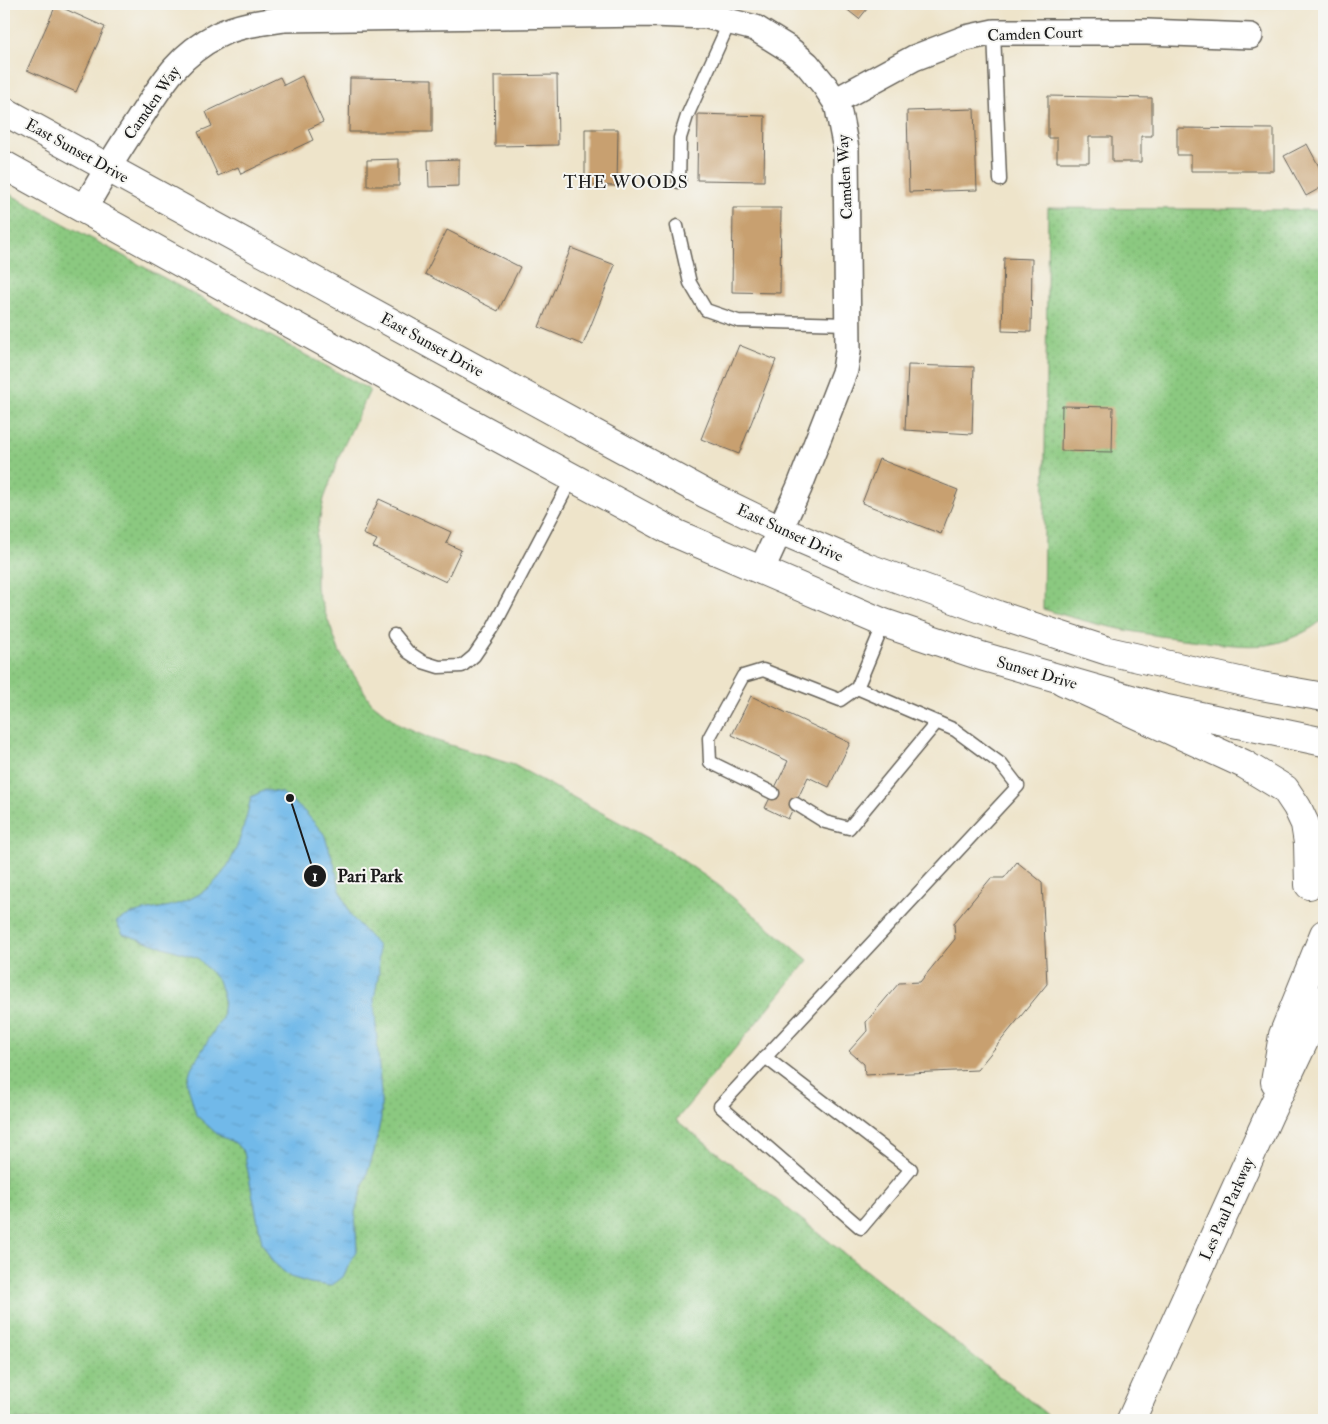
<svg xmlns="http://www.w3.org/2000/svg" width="1328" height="1424" font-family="'IM FELL Double Pica',serif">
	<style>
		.park { fill: url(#park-dots); stroke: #54724e }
		.water { fill: url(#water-ripples); stroke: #466a82 }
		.building { fill: #c8a070 }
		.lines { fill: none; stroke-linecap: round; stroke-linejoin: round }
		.lane-casing { stroke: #666259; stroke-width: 15 }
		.street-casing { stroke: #666259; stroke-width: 28 }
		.secondary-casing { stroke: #666259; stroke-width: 30 }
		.primary-casing { stroke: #666259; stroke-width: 30 }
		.lane { stroke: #fff; stroke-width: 12 }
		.street { stroke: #fff; stroke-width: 25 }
		.secondary { stroke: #fff; stroke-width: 28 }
		.primary { stroke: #fff; stroke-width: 28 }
		.labels { text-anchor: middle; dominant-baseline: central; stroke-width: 4; stroke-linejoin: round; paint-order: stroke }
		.street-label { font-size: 16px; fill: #1c1c1c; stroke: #f6f6f2 }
		.neighbourhood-label { font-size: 18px; letter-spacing: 1px; fill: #1c1c1c; stroke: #f6f6f2 }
		.leader { fill: none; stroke: #1c1c1c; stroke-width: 2 }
		.callout-dot { fill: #1c1c1c; stroke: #f6f6f2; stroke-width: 2 }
		.mark-label { font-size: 15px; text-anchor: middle; font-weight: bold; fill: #fff }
		.callout-label { font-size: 18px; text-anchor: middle; font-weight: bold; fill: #1c1c1c; stroke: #f6f6f2; stroke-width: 4; stroke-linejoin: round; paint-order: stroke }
	</style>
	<defs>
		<pattern id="park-dots" width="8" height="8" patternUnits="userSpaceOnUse" patternTransform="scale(1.25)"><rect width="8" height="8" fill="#8bc980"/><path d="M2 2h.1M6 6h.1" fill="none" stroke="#77ac6e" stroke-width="1.8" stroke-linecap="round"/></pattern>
		<pattern id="water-ripples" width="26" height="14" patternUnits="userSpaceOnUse" patternTransform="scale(1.25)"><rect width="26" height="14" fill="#71b9e9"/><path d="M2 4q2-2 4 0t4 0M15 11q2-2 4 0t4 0" fill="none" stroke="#619ec7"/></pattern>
	</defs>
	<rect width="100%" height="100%" fill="#f6f6f2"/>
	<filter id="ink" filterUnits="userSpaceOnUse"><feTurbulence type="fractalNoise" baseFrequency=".02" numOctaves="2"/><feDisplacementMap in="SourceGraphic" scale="10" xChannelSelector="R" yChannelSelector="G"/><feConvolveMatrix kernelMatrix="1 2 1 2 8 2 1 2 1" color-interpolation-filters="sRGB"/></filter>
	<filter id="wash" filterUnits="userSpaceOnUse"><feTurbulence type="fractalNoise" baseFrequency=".0096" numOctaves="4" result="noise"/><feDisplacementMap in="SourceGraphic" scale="20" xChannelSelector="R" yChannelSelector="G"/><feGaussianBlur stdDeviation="1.12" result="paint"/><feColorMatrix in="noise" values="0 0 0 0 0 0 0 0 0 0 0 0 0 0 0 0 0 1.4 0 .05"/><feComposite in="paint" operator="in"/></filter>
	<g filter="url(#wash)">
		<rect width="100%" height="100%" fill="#eee4ca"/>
		<path class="park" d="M 4,191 L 370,390 L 340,454 L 324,499 L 316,536 L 316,588 L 340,653 L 371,702 L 401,726 L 434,740 L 514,765 L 659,844 L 718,885 L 808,960 L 676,1120 L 1054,1420 L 4,1420 Z
			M 1048,208 L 1324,210 L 1324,618 C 1312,631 1283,643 1266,645 C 1244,647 1222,644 1201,641 C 1146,636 1095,625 1043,609 Z"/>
		<path class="water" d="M 265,790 L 282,793 L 304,811 L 324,834 L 334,863 L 340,890 L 351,916 L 378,946 L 379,973 L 374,999 L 381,1094 L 381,1118 L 374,1152 L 355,1212 L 357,1249 L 343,1277 L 331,1286 L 310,1283 L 290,1277 L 272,1261 L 262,1243 L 244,1152 L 235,1143 L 217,1134 L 196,1115 L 187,1082 L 191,1068 L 222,1018 L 224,999 L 218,980 L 198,958 L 123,934 L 116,922 C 131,911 152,910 170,906 C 228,891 239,849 251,797 Z"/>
		<g id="blocks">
			<path class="building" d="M 840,4 L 871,4 L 859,19 Z
				M 56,5 L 105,27 L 76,92 L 27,70 Z
				M 557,75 L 558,145 L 495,146 L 494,76 Z
				M 302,76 L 323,122 L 308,129 L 313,140 L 241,174 L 238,167 L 218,176 L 198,132 L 212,126 L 206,112 L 280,77 L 284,85 Z
				M 350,78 L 432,79 L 432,132 L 349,132 Z
				M 1048,96 L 1152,98 L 1152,136 L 1141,136 L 1141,162 L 1112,162 L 1112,137 L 1089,137 L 1089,162 L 1057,162 L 1057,138 L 1048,138 Z
				M 974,109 L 977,190 L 909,192 L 907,111 Z
				M 698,114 L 765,116 L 764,181 L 697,180 Z
				M 1177,128 L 1274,129 L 1274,171 L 1191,171 L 1191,155 L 1177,155 Z
				M 585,129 L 618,129 L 617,186 L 585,185 Z
				M 1307,144 L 1324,176 L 1324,186 L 1306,196 L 1284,156 Z
				M 399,159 L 399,186 L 367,186 L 367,160 Z
				M 459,159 L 459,186 L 429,187 L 428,160 Z
				M 733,208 L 781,208 L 780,293 L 732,292 Z
				M 447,230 L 520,267 L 498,311 L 425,274 Z
				M 571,248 L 615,265 L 583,345 L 539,327 Z
				M 1004,258 L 1032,259 L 1031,332 L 1002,331 Z
				M 739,345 L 776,360 L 739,454 L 701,439 Z
				M 908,365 L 974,367 L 972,434 L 905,430 Z
				M 1062,406 L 1113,407 L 1112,452 L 1061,451 Z
				M 879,459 L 958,490 L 941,534 L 862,503 Z
				M 379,499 L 451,532 L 446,543 L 461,550 L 446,582 L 373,547 L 377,540 L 363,534 Z
				M 751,696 L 850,743 L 829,787 L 808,777 L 788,819 L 765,808 L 788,761 L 732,735 Z
				M 1017,862 L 1042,882 L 1047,984 L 977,1070 L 865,1075 L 864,1064 L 849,1051 L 867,1031 L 866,1022 L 899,983 L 920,982 L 955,939 L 954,923 L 991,878 L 1004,878 Z"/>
		</g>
	</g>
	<g filter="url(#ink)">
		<use href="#blocks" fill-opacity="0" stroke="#666259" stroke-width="1"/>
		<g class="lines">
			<defs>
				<path id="lane" d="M 994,32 L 1000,180
					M 679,182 L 680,138 L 687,116 L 730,21
					M 677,226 L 690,283 L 706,310 L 738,321 L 848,324
					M 394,635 L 408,652 L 423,662 L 439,667 L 462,666 L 474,656 L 493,628 L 572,478
					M 773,793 L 710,762 L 709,738 L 743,676 L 763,670 L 840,700 L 857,688
					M 796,804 L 825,822 L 849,828 L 937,722
					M 765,1057 L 911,1169 L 861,1228 L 720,1106 L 1018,786 L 1001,764 L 955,730 L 857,688 L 884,623"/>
				<path id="street" d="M 835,101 L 914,58 L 966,38 L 994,32 L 1147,32 L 1250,36
					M 84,209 C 101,179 119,149 138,121 C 162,84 177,56 218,35 C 238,25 262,22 284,19 L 651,14 L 707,16 L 755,28 L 789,49 L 807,64 L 825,86 L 835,101 L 838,108 L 846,149 L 848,351 L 845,370 L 799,488 L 761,571"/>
				<path id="secondary" d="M 4,111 L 588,430 L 706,494 L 780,530 L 866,567 L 998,615 L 1108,651 L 1261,686 L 1324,697
					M 4,165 L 436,404 L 677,534 L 884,623 L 981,656 L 1162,708 L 1324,742"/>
				<path id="primary" d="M 1063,681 L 1244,764 L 1285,789 L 1297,807 L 1305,824 L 1308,843 L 1309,885
					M 1275,1082 L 1283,1035 L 1324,934
					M 1131,1420 L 1269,1115 L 1324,999"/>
			</defs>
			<use href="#lane" class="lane-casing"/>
			<use href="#street" class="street-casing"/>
			<use href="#secondary" class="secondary-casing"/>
			<use href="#primary" class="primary-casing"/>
			<use href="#lane" class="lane"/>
			<use href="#street" class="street"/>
			<use href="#secondary" class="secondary"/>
			<use href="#primary" class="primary"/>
		</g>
	</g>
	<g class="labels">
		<g class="street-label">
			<text transform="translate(1035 34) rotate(-2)">Camden Court</text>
			<text transform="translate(152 103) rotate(-55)">Camden Way</text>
			<text transform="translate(77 151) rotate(29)">East Sunset Drive</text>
			<text transform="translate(845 177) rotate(-93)">Camden Way</text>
			<text transform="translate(432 345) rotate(29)">East Sunset Drive</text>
			<text transform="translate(790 533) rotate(25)">East Sunset Drive</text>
			<text transform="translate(1037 673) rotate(16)">Sunset Drive</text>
			<text transform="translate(1227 1209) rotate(-66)">Les Paul Parkway</text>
		</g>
		<g class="neighbourhood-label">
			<text x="626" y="182">THE WOODS</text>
		</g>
	</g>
	<path class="leader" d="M290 798L315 876"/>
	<g class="callout-dot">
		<circle cx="290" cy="798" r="5"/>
		<circle cx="315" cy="876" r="12"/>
	</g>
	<g class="mark-label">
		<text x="315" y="881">1</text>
	</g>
	<g class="callout-label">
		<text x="370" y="882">Pari Park</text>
	</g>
	<rect width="1328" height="1424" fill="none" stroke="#f6f6f2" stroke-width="20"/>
</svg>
